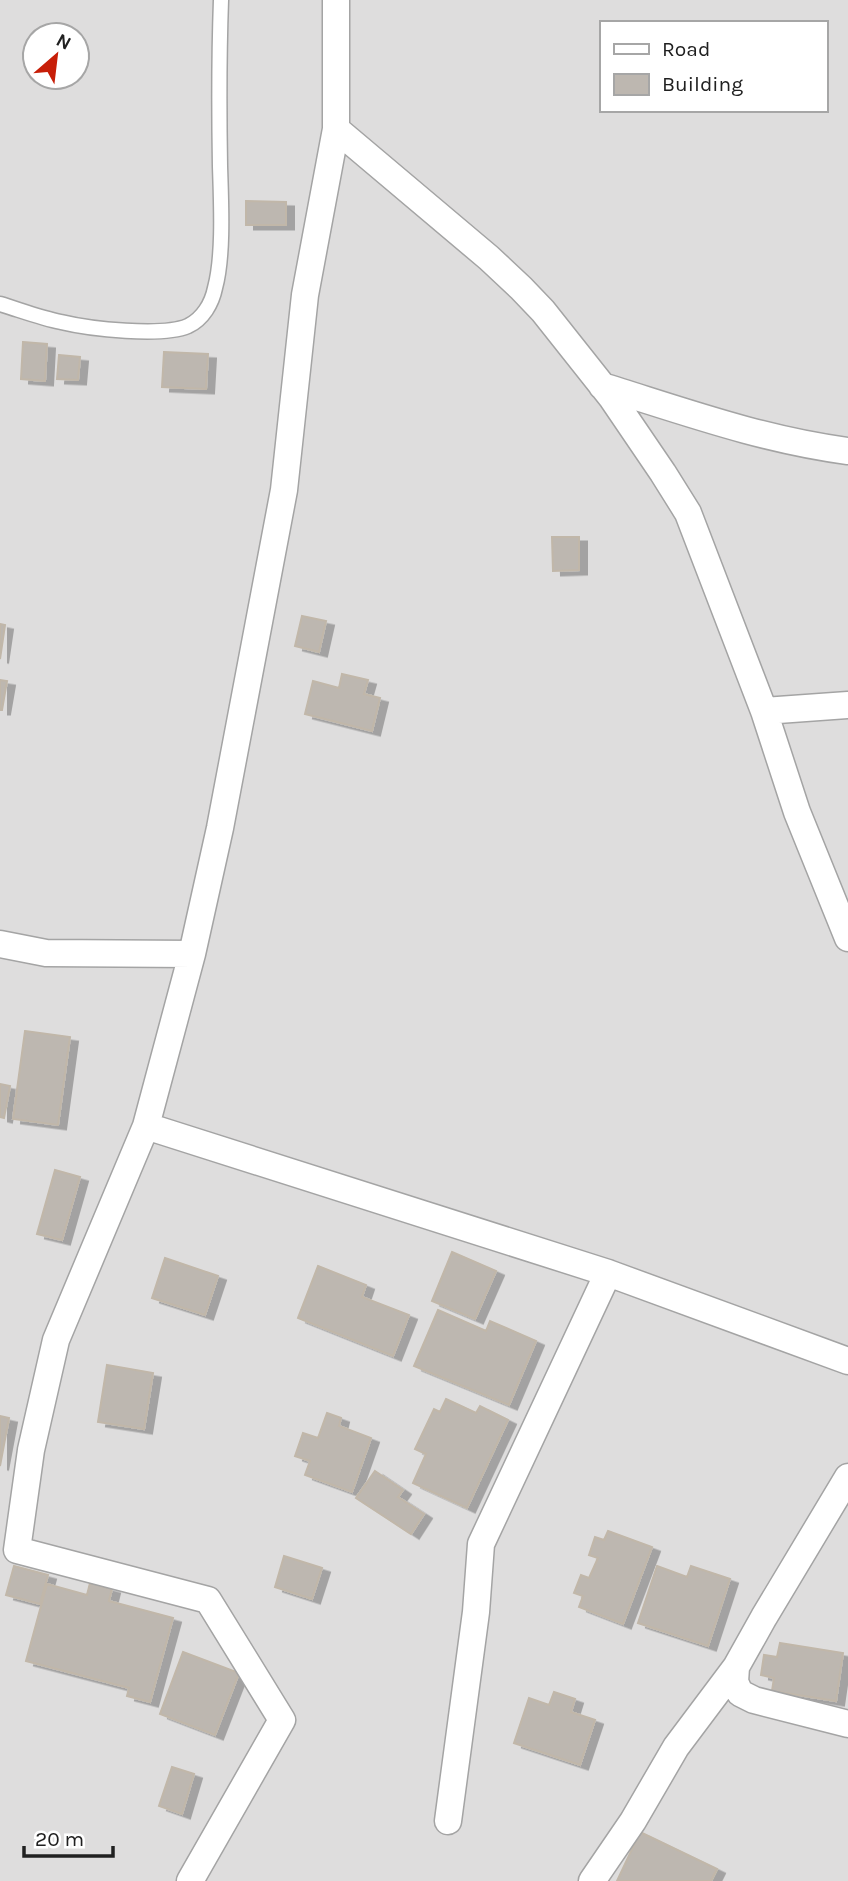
<svg xmlns="http://www.w3.org/2000/svg" width="848" height="1881" font-family="Karla,sans-serif">
	<style>
		.residential { fill: #dedddd; fill-rule: evenodd }
		.building { fill: #bdb7b0; stroke: #c1b7a9; stroke-width: 2; filter: url(#shadow) }
		.lines { fill: none; stroke-linecap: round; stroke-linejoin: round }
		.service-casing { stroke: #a4a4a4; stroke-width: 17 }
		.minor-casing { stroke: #a4a4a4; stroke-width: 29 }
		.service { stroke: #fff; stroke-width: 14 }
		.minor { stroke: #fff; stroke-width: 26 }
	</style>
	<defs>
		<filter id="shadow"><feDropShadow dx="8" dy="4.5" stdDeviation="0" flood-color="#0004"/></filter>
	</defs>
	<rect width="100%" height="100%" fill="#f0eee7"/>
	<path class="residential" d="M 0,0 L 848,0 L 848,1881 L 0,1881 ZM 601,23 L 825,23 L 825,110 L 601,110 ZM 35,35 L 77,35 L 77,77 L 35,77 Z"/>
	<path class="building" d="M 246,201 L 286,202 L 286,225 L 246,225 Z
		M 23,342 L 47,344 L 45,381 L 21,379 Z
		M 164,352 L 208,354 L 206,389 L 162,387 Z
		M 59,355 L 80,357 L 78,380 L 57,379 Z
		M 552,537 L 579,537 L 579,570 L 553,571 Z
		M 302,616 L 326,621 L 319,652 L 295,646 Z
		M 0,624 L 5,625 L 0,659 Z
		M 342,674 L 368,680 L 364,694 L 380,698 L 372,731 L 305,714 L 313,681 L 339,688 Z
		M 0,680 L 7,681 L 2,710 L 0,710 Z
		M 25,1031 L 70,1037 L 58,1125 L 13,1119 Z
		M 0,1084 L 10,1086 L 4,1118 L 0,1117 Z
		M 55,1170 L 80,1177 L 62,1240 L 37,1234 Z
		M 452,1252 L 496,1271 L 475,1319 L 432,1301 Z
		M 165,1258 L 218,1276 L 205,1315 L 152,1298 Z
		M 318,1266 L 366,1285 L 362,1297 L 409,1315 L 393,1356 L 298,1318 Z
		M 438,1310 L 486,1331 L 490,1321 L 536,1341 L 509,1405 L 414,1366 Z
		M 107,1365 L 153,1373 L 144,1429 L 98,1422 Z
		M 446,1399 L 476,1413 L 480,1406 L 508,1420 L 467,1508 L 413,1483 L 426,1454 L 415,1449 L 434,1409 L 440,1412 Z
		M 327,1413 L 341,1418 L 339,1426 L 371,1438 L 352,1492 L 305,1475 L 310,1461 L 295,1456 L 303,1433 L 318,1438 Z
		M 0,1416 L 9,1418 L 0,1466 Z
		M 375,1471 L 403,1490 L 398,1497 L 424,1514 L 411,1534 L 356,1498 Z
		M 608,1531 L 652,1547 L 623,1624 L 579,1607 L 583,1596 L 574,1593 L 581,1575 L 589,1578 L 598,1558 L 589,1555 L 595,1537 L 604,1540 Z
		M 284,1556 L 322,1568 L 312,1599 L 275,1587 Z
		M 14,1566 L 48,1575 L 40,1604 L 6,1595 Z
		M 657,1566 L 687,1577 L 691,1566 L 730,1579 L 708,1646 L 638,1623 Z
		M 90,1583 L 112,1589 L 109,1601 L 173,1618 L 150,1702 L 127,1696 L 129,1688 L 26,1661 L 47,1584 L 87,1595 Z
		M 780,1643 L 843,1653 L 836,1701 L 772,1691 L 774,1678 L 761,1675 L 764,1655 L 777,1657 Z
		M 183,1652 L 239,1673 L 215,1735 L 160,1714 Z
		M 554,1692 L 575,1699 L 571,1712 L 595,1720 L 580,1765 L 514,1743 L 529,1698 L 549,1705 Z
		M 172,1767 L 194,1774 L 182,1814 L 159,1806 Z
		M 640,1832 L 717,1869 L 711,1881 L 617,1881 Z"/>
	<g class="lines">
		<defs>
			<path id="service" d="M 0,304 C 20,310 41,318 61,322 C 90,329 162,337 188,326 C 203,319 212,303 215,288 C 224,255 221,200 220,166 C 219,110 219,55 221,0"/>
			<path id="minor" d="M 336,129 L 489,258 L 521,288 L 543,311 L 612,398 L 663,473 L 688,513 L 764,711 L 797,812 L 848,938
				M 602,386 C 683,411 763,440 848,451
				M 764,711 L 848,705
				M 0,944 L 46,953 L 192,954
				M 146,1126 L 608,1273 L 848,1361
				M 848,1477 L 764,1617 L 736,1667 L 735,1682 L 740,1693 L 754,1700 L 848,1724
				M 448,1821 L 476,1612 L 481,1544 L 608,1273
				M 190,1881 L 282,1720 L 208,1600 L 17,1550 L 31,1450 L 56,1340 L 146,1126 L 192,954 L 220,828 L 284,490 L 305,295 L 336,129 L 336,0
				M 592,1881 L 633,1821 L 676,1747 L 736,1667"/>
		</defs>
		<use href="#service" class="service-casing"/>
		<use href="#minor" class="minor-casing"/>
		<use href="#service" class="service"/>
		<use href="#minor" class="minor"/>
	</g>
	<rect x="600" y="21" width="228" height="91" fill="#ffffff" stroke="#a6a6a6" stroke-width="2"/>
	<rect x="614" y="44" width="35" height="10" fill="#ffffff" stroke="#a6a6a6" stroke-width="2"/>
	<text x="662" y="56" font-size="21" fill="#202020">Road</text>
	<rect x="614" y="74" width="35" height="21" fill="#bdb7b0" stroke="#a6a6a6" stroke-width="2"/>
	<text x="662" y="91" font-size="21" fill="#202020">Building</text>
	<g transform="translate(56 56) rotate(28)"><circle r="33" fill="#ffffff" stroke="#a6a6a6" stroke-width="2"/>
	<path d="M0-5L12 26L0 18L-12 26Z" fill="#c71e08"/>
	<text y="-10" font-size="19" font-weight="bold" text-anchor="middle" fill="#202020">N</text>
	</g>
	<path d="M24 1846v10h89v-10" fill="none" stroke="#202020" stroke-width="3.5"/>
	<text x="35" y="1846" font-size="21" fill="#202020" stroke="#ffffff" stroke-width="5" paint-order="stroke">20 m</text>
</svg>
